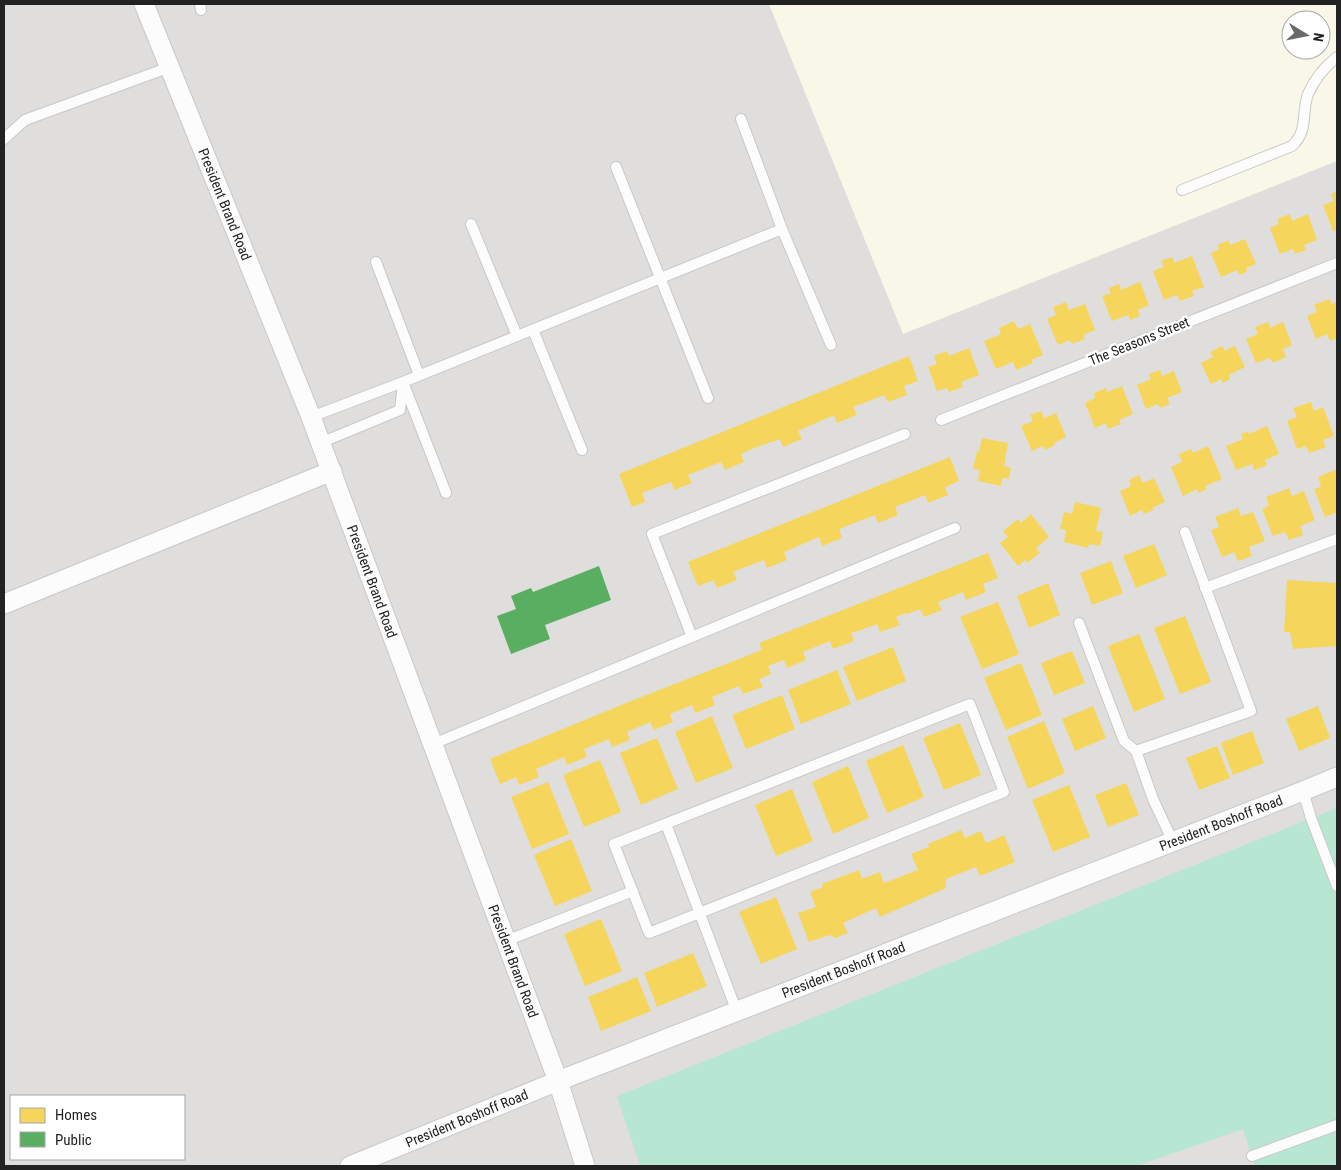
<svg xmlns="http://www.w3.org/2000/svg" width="1341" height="1170" font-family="'Roboto Condensed',sans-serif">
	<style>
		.residential { fill: #dfdedc; fill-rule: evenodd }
		.education { fill: #f8f7e8; fill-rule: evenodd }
		.pitch { fill: #b7e6d2 }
		.parking { fill: #e0dfde }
		.homes { fill: #f6d55c }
		.public { fill: #5aae61 }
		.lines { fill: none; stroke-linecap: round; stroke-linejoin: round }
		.lane-casing { stroke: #c9c8c7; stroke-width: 12 }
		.street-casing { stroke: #c9c8c7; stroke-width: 21 }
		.lane { stroke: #fdfcfc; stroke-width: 10 }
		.street { stroke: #fdfcfc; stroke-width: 19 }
		.labels { text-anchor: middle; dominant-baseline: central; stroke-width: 5; stroke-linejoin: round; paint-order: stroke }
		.street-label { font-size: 14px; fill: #222; stroke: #fff }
	</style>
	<rect width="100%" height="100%" fill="#f0eeeb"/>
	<path class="residential" d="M 4,4 L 1337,4 L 1337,1166 L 4,1166 ZM 1291,20 L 1321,20 L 1321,50 L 1291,50 ZM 11,1096 L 184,1096 L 184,1159 L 11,1159 Z"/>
	<path class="education" d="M 769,4 L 1337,4 L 1337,161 L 903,334 ZM 1291,20 L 1321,20 L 1321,50 L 1291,50 Z"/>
	<path class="pitch" d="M 1337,808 L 1337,1166 L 640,1166 L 617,1096 Z"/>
	<path class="parking" d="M 1243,1129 L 1255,1166 L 1137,1166 Z"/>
	<path class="homes" d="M 1337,191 L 1337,230 L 1333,231 L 1323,205 L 1334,201 L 1331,194 Z
		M 1290,214 L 1292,221 L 1308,214 L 1317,240 L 1304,245 L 1306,250 L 1295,254 L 1293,249 L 1280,254 L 1270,228 L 1279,224 L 1277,219 Z
		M 1245,239 L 1256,264 L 1246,268 L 1247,272 L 1239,275 L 1237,270 L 1221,277 L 1211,253 L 1219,249 L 1218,245 L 1228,240 L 1230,245 Z
		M 1192,256 L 1204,287 L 1192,291 L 1194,296 L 1180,301 L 1177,295 L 1164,300 L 1153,271 L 1164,267 L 1161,261 L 1172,257 L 1174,263 Z
		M 1140,282 L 1149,305 L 1138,310 L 1140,316 L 1130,320 L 1128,315 L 1112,321 L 1102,296 L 1111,293 L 1109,288 L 1119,284 L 1121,290 Z
		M 1329,299 L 1332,304 L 1337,302 L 1337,338 L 1330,341 L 1327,334 L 1316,339 L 1307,316 L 1317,312 L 1314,305 Z
		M 1066,302 L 1069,310 L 1085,304 L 1095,330 L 1083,335 L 1085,339 L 1072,344 L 1070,340 L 1058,345 L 1047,319 L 1056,315 L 1053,307 Z
		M 1014,321 L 1018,329 L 1030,324 L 1043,355 L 1031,360 L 1033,363 L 1016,370 L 1013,362 L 996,369 L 984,341 L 1001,334 L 999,328 Z
		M 1268,322 L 1270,328 L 1283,322 L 1292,345 L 1283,349 L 1286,357 L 1273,363 L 1270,358 L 1256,363 L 1246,339 L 1258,334 L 1255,327 Z
		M 1222,346 L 1225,351 L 1235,346 L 1245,367 L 1229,375 L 1230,379 L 1223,383 L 1221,379 L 1211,384 L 1201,363 L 1213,357 L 1210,352 Z
		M 969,348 L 979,375 L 961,382 L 963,387 L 949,392 L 947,388 L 937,391 L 928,367 L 937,364 L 934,356 L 947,351 L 949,356 Z
		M 909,356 L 918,381 L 904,386 L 907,395 L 888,402 L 884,395 L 869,401 L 853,407 L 857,415 L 837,423 L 834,415 L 798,431 L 802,439 L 783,447 L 780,439 L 754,448 L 741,454 L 744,462 L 725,470 L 721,462 L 688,475 L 692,483 L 674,490 L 671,482 L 642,493 L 645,502 L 632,507 L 619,474 Z
		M 1160,370 L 1162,376 L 1174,371 L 1182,392 L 1167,398 L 1170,404 L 1160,408 L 1158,404 L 1146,409 L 1137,385 L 1151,379 L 1149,374 Z
		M 1122,386 L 1133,414 L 1119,420 L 1121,424 L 1108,429 L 1106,423 L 1095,428 L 1085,403 L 1095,398 L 1094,393 L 1106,388 L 1107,392 Z
		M 1311,402 L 1314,411 L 1323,407 L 1334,436 L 1323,440 L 1326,447 L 1309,453 L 1306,446 L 1297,449 L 1287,421 L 1297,417 L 1293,408 Z
		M 1041,411 L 1044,418 L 1056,413 L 1066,437 L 1054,443 L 1055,445 L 1045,450 L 1043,446 L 1032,451 L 1021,426 L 1033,421 L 1030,415 Z
		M 1267,426 L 1279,454 L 1265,460 L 1267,465 L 1254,470 L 1252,464 L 1236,470 L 1226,446 L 1243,439 L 1241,434 L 1248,431 L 1249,434 Z
		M 982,438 L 1008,443 L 1004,466 L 1011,468 L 1009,479 L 1002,478 L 1001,486 L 978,481 L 980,470 L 973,469 L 977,451 L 979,452 Z
		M 1208,446 L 1222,479 L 1205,486 L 1207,489 L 1199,493 L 1197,489 L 1183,496 L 1171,467 L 1182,462 L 1179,454 L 1191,449 L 1193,453 Z
		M 950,457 L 959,481 L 945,487 L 948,495 L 928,503 L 925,495 L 895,507 L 898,515 L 878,523 L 875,515 L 839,529 L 842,538 L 822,546 L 819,537 L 784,552 L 787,560 L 767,568 L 764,560 L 748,566 L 733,572 L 737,580 L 717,588 L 714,580 L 698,586 L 688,562 Z
		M 1337,469 L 1337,512 L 1325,517 L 1314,489 L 1321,487 L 1318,477 Z
		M 1139,475 L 1143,483 L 1154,478 L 1165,502 L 1152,508 L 1154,510 L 1144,514 L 1142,510 L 1130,516 L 1120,491 L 1131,486 L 1129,480 Z
		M 1289,488 L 1292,496 L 1304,491 L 1315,520 L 1300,526 L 1303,535 L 1289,540 L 1285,532 L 1273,536 L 1262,509 L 1269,506 L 1266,497 Z
		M 1075,502 L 1101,508 L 1096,531 L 1103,532 L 1100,546 L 1089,544 L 1088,548 L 1064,542 L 1066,530 L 1060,529 L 1064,512 L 1072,514 Z
		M 1238,508 L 1241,516 L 1253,512 L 1265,541 L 1249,547 L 1252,556 L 1238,561 L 1234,552 L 1222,557 L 1211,530 L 1219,527 L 1215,517 Z
		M 1031,514 L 1049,537 L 1036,548 L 1040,553 L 1027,563 L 1025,560 L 1018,566 L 1000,543 L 1008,537 L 1003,531 L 1018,519 L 1021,523 Z
		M 1154,544 L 1167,575 L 1136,588 L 1123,556 Z
		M 988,553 L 998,578 L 983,584 L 986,592 L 966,600 L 963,592 L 938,602 L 942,610 L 924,617 L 920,609 L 907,614 L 906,613 L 896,617 L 900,625 L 880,632 L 877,624 L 858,631 L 851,633 L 854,641 L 833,649 L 830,641 L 803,652 L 806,660 L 787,668 L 784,660 L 768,666 L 771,674 L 759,679 L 763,687 L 743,694 L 739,686 L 712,697 L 715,705 L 695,713 L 692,705 L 670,714 L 673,722 L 654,730 L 650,722 L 627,732 L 630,740 L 612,747 L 609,739 L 584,749 L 587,757 L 567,765 L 564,757 L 536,769 L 539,777 L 519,785 L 516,777 L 500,784 L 490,759 L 631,701 L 762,650 L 759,643 Z
		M 1111,561 L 1123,593 L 1092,605 L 1080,573 Z
		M 1287,580 L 1337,583 L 1337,646 L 1293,649 L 1290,632 L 1284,632 Z
		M 1048,583 L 1060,615 L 1029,628 L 1017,596 Z
		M 998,602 L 1019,654 L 982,669 L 960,617 Z
		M 1185,616 L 1211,682 L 1180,694 L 1154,628 Z
		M 1139,634 L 1165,699 L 1134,712 L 1108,646 Z
		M 893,647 L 906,681 L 857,701 L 843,667 Z
		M 1072,651 L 1085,683 L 1054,695 L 1041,663 Z
		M 1021,663 L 1042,715 L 1006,730 L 984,678 Z
		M 837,670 L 851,704 L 801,724 L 788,690 Z
		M 782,695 L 795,729 L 746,749 L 732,715 Z
		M 1093,706 L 1106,738 L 1075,751 L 1062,719 Z
		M 1318,706 L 1330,738 L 1299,751 L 1286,719 Z
		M 712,716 L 733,768 L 696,783 L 675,732 Z
		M 1044,721 L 1065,773 L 1028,789 L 1007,737 Z
		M 960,723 L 981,775 L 944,790 L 923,738 Z
		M 1252,731 L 1264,763 L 1233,775 L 1221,743 Z
		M 657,738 L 678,789 L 641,805 L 620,753 Z
		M 903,745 L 924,797 L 887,813 L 866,761 Z
		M 1217,746 L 1230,778 L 1199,790 L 1186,758 Z
		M 600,760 L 621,812 L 584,827 L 563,775 Z
		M 848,766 L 869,818 L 833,834 L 812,782 Z
		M 548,782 L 569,834 L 532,849 L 511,797 Z
		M 1126,783 L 1139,815 L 1108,827 L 1095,795 Z
		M 1069,785 L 1090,837 L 1053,852 L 1032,800 Z
		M 792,789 L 813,841 L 776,856 L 755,805 Z
		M 961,830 L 965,838 L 981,831 L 986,843 L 1004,835 L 1015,862 L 980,876 L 976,867 L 946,879 L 946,888 L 880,917 L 876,908 L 843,923 L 848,933 L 835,938 L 830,935 L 809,942 L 798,913 L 816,907 L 810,892 L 823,887 L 822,884 L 859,870 L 862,879 L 880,872 L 884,883 L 918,870 L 911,854 L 929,847 L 928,844 Z
		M 571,839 L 592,891 L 555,906 L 534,855 Z
		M 776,897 L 797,949 L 761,964 L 739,912 Z
		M 601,919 L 622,971 L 585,986 L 564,934 Z
		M 693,953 L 707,986 L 657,1007 L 644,973 Z
		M 637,977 L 651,1011 L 601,1031 L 588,997 Z"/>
	<path class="public" d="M 599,566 L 611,600 L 545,625 L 550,639 L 511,654 L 497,616 L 516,609 L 511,596 L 531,588 L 533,592 Z"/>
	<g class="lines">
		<defs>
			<path id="lane" d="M 200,4 L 201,10
				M 4,139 L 25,120 L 170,67
				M 616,167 L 708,398
				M 1182,190 L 1292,146 C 1309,130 1301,113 1308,94 C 1315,78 1324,67 1337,57
				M 471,224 L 517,336
				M 782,229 L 831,345
				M 376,262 L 419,375
				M 533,330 L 582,450
				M 403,382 L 446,493
				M 311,417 L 403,382 L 782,229 L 741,119
				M 941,420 L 1337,263
				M 320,443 L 400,410 L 403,385
				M 1205,588 L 1337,539
				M 1079,623 L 1124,741 L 1136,751 L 1153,799 L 1173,842
				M 692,637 L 652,534 L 905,434
				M 970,704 L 1004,792 L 649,933 L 614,844 Z
				M 433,744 L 955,528
				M 1136,751 L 1251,711 L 1185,532
				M 1303,791 L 1311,818 L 1337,886
				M 666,824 L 737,1012
				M 506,941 L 633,891
				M 1252,1156 L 1337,1125"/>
			<g id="street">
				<path id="s1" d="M 144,4 L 311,417 L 558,1081 L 585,1166"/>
				<path d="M 4,604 L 332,471"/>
				<path id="s2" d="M 350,1166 L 558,1081 L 1303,791 L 1337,777"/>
			</g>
		</defs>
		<use href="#lane" class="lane-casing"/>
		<use href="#street" class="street-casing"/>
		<use href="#lane" class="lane"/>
		<use href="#street" class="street"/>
	</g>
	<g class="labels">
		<g class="street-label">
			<text stroke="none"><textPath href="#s1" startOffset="216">President Brand Road</textPath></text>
			<text transform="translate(1139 341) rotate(-22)">The Seasons Street</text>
			<text stroke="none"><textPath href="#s1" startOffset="621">President Brand Road</textPath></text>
			<text stroke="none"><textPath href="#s2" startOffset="936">President Boshoff Road</textPath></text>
			<text stroke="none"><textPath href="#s1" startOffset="1026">President Brand Road</textPath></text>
			<text stroke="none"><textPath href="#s2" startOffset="531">President Boshoff Road</textPath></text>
			<text stroke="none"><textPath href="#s2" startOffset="126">President Boshoff Road</textPath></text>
		</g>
	</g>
	<rect width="1341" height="1170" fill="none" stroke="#222222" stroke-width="10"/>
	<rect x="10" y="1095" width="175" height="65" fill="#ffffff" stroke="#a7a7a7"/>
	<rect x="20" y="1108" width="25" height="15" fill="#f6d55c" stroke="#a7a7a7"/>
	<text x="55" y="1120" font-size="15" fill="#222222">Homes</text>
	<rect x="20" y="1132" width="25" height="15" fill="#5aae61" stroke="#a7a7a7"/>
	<text x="55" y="1145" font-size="15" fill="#222222">Public</text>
	<g transform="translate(1306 35) rotate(100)"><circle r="24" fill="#ffffff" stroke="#a7a7a7"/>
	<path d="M0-4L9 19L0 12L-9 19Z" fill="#6a6968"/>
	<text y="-8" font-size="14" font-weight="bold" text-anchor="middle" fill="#222222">N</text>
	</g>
</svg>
